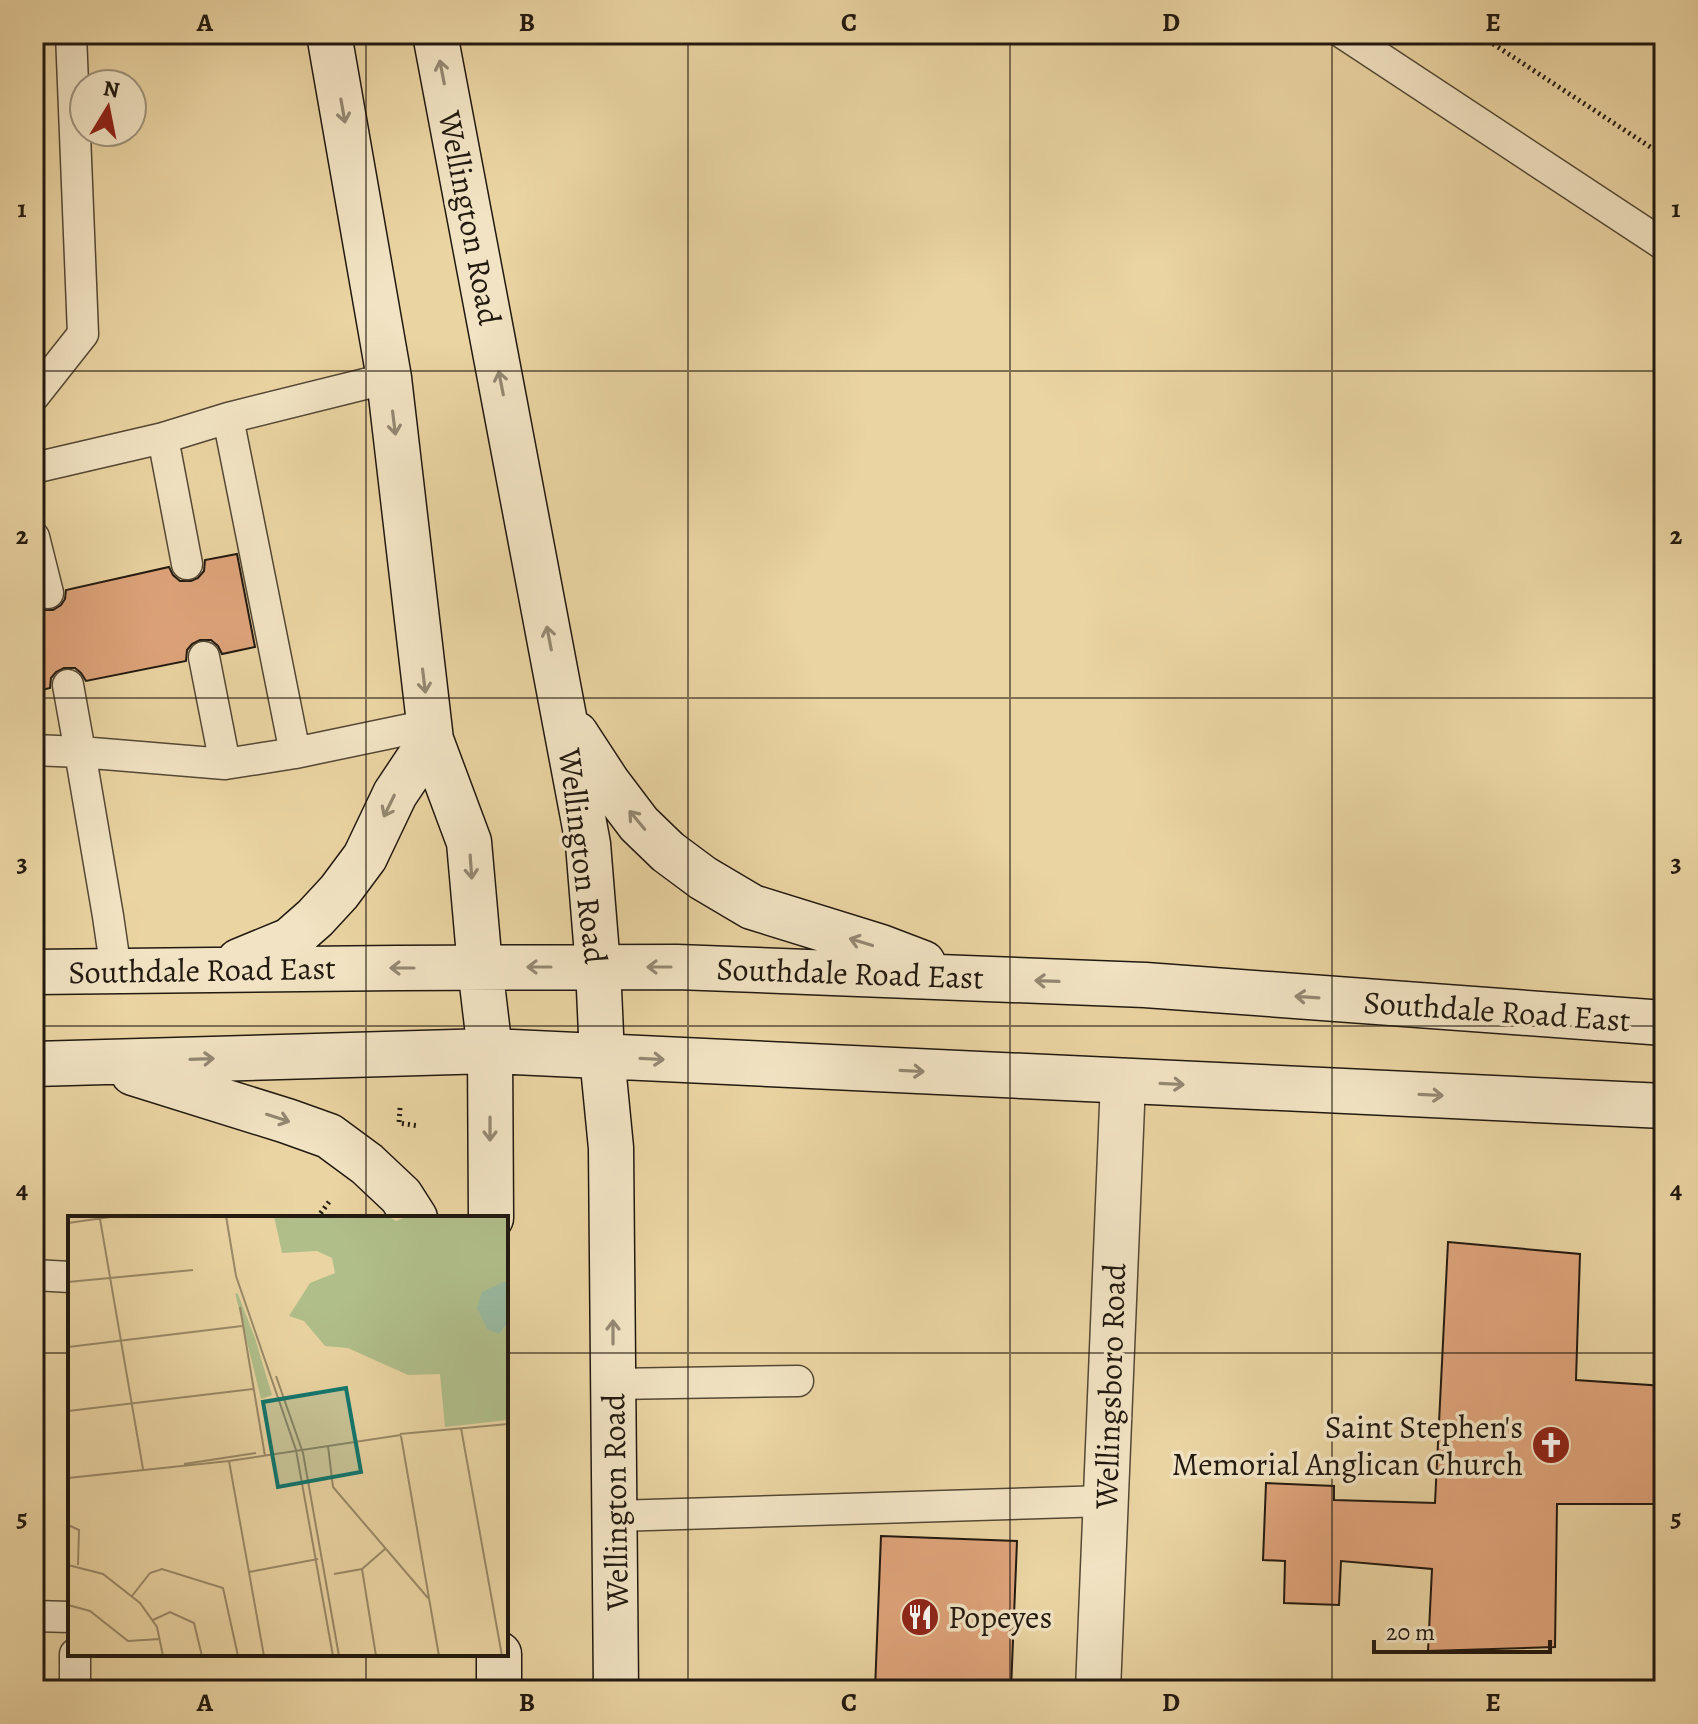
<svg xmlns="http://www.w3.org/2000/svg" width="1698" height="1724" font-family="Alegreya,serif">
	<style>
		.building { fill: #dea37a; stroke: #221910; stroke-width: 2 }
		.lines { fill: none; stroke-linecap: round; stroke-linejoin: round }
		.lane-casing { stroke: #544834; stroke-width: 33 }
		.street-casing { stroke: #544834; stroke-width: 47 }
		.secondary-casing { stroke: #221910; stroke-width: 47 }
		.path { stroke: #221910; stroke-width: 5; stroke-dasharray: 2 4; stroke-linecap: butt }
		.lane { stroke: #f1e3c3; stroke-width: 30 }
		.street { stroke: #f1e3c3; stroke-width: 44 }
		.secondary { stroke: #f1e3c3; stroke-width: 44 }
		.oneway { stroke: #948872 }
		.grid { fill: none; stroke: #221910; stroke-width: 2; stroke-opacity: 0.55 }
		.labels { text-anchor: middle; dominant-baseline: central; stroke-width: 7; stroke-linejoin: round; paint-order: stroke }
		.street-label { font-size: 32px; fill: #221910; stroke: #f1e3c3 }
		.poi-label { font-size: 32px; fill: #221910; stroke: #f1e3c3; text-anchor: end }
		.inset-road { fill: none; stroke: #9a8968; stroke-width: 2 }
		.view { fill: #0f766e; fill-opacity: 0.15; stroke: #0f766e; stroke-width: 4 }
		.inset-edge { fill: none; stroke: #221910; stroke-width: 4 }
		.neatline { fill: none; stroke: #221910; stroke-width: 3 }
		.grid-label { font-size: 26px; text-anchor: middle; font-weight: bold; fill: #221910 }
	</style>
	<rect width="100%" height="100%" fill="#ead4a2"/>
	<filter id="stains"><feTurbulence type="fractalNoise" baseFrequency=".0025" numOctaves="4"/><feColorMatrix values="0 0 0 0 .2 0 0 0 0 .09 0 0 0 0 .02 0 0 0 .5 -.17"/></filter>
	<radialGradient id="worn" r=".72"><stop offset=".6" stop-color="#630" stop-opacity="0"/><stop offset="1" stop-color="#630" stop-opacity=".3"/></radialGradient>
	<path class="building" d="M 237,554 L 255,647 L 222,654 L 218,646 L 211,640 L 200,640 L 192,644 L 187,650 L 186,661 L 86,681 L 81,673 L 75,668 L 64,668 L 56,672 L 51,678 L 50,688 L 34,692 L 34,604 L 42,610 L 53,610 L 61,605 L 65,599 L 66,590 L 169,567 L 173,575 L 180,581 L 191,581 L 198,578 L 204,571 L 205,560 Z
		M 1448,1242 L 1580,1254 L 1576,1380 L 1664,1386 L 1664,1504 L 1557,1504 L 1555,1647 L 1428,1651 L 1432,1569 L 1341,1561 L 1339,1605 L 1284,1603 L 1285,1561 L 1263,1560 L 1266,1483 L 1334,1486 L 1334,1500 L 1435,1503 Z
		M 881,1536 L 1017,1541 L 1011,1690 L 875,1690 Z"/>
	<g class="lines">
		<defs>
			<path id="lane" d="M 1344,34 L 1664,245
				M 34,396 L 83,334 L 71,34
				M 163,438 L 228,418
				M 34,468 L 163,438 L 187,564
				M 34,537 L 48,593
				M 204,657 L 225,764
				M 68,685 L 80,752 L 225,764 L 295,753 L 228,418 L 389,378
				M 34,750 L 80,752 L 108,916 L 116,971
				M 295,753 L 429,725
				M 34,1275 L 70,1277
				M 613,1384 L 798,1381
				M 615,1516 L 1106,1501
				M 34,1616 L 70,1617
				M 75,1690 L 75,1654"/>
			<path id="street" d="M 1098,1690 L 1123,1081"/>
			<path id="secondary" d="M 329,34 L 389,378 L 431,740 L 469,842 L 480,967 L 490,1051 L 491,1218
				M 435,34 L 588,844 L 598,967 L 602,1056 L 611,1148 L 616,1690
				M 576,734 L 608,783 L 639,824 L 668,852 L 703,878 L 752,907 L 881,947 L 923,963
				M 239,961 L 290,940 L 315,918 L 339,892 L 365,857 L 395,794 L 431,740
				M 34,972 L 398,968 L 677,967 L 1145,985 L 1664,1023
				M 34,1064 L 490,1051 L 1664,1106
				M 133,1073 L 287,1121 L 329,1136 L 367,1164 L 401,1196 L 415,1218
				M 499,1654 L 499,1690"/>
		</defs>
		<use href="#lane" class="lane-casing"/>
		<use href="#street" class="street-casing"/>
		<use href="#secondary" class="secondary-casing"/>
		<path class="path" d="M 1478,34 L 1664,156
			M 400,1108 L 399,1123 L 419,1126
			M 317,1218 L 329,1202"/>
		<use href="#lane" class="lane"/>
		<use href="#street" class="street"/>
		<use href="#secondary" class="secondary"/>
	</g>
	<defs><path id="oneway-shaft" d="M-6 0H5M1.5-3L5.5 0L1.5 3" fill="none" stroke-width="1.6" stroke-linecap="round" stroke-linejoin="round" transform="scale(2)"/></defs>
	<g class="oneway">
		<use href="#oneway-shaft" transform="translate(442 72) rotate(-101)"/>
		<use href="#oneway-shaft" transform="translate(343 111) rotate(80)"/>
		<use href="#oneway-shaft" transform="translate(501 383) rotate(-101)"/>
		<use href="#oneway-shaft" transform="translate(394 423) rotate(83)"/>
		<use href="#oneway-shaft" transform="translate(549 638) rotate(-101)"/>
		<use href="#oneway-shaft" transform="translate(424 681) rotate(83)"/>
		<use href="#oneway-shaft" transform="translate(389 806) rotate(116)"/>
		<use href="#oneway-shaft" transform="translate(637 820) rotate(-130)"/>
		<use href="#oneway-shaft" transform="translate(471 867) rotate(86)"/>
		<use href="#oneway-shaft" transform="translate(861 942) rotate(-163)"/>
		<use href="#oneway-shaft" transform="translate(539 967) rotate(180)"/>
		<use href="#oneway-shaft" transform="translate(659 967) rotate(-180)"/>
		<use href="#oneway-shaft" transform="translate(402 968) rotate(180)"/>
		<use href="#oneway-shaft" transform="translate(1047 981) rotate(-178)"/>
		<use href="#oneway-shaft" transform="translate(1307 997) rotate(-176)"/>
		<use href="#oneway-shaft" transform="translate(202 1059) rotate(-2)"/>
		<use href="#oneway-shaft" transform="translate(652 1059) rotate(3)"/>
		<use href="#oneway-shaft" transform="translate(912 1071) rotate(3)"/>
		<use href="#oneway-shaft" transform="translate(1172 1084) rotate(3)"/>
		<use href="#oneway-shaft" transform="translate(1431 1095) rotate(3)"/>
		<use href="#oneway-shaft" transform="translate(278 1118) rotate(18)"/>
		<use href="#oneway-shaft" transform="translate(490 1129) rotate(90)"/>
		<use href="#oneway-shaft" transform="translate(613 1332) rotate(-90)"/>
	</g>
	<path class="grid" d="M 366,34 L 366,1218M 688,34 L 688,1690M 1010,34 L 1010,1690M 1332,34 L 1332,1690M 34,371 L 1664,371M 34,698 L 1664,698M 34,1026 L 1664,1026M 34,1353 L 70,1353M 506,1353 L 1664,1353M 366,1654 L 366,1690"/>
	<defs>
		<symbol id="church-disc" viewBox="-11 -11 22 22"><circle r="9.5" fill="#8f2418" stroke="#f1e3c3"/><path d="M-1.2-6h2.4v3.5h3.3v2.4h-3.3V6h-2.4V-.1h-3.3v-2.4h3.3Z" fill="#fff"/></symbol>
		<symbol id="restaurant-disc" viewBox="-11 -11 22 22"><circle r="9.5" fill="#8f2418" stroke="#f1e3c3"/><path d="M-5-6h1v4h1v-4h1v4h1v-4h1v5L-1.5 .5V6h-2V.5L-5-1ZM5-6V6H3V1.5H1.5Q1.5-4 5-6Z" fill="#fff"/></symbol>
	</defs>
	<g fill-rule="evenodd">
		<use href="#church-disc" x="1529" y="1423" width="44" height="44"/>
		<use href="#restaurant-disc" x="898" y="1595" width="44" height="44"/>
	</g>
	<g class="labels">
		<g class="street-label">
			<text transform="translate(470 218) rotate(79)">Wellington Road</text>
			<text transform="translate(583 856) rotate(83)">Wellington Road</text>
			<text transform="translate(202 970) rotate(-1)">Southdale Road East</text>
			<text transform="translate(850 973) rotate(2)">Southdale Road East</text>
			<text transform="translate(1497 1011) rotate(4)">Southdale Road East</text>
			<text transform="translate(1110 1386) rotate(-88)">Wellingsboro Road</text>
			<text transform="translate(615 1502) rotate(-91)">Wellington Road</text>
		</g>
		<g class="poi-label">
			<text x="1523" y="1427">Saint Stephen's<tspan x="1523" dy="37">Memorial Anglican Church</tspan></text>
			<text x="948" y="1617" text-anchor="start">Popeyes</text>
		</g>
	</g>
	<g transform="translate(68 1216)">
		<rect width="440" height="440" fill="#ead4a2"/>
		<path d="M 206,0 L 319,0 L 328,5 L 340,0 L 440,0 L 440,64 L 433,69 L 431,118 L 440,108 L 440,204 L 377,211 L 372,158 L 340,159 L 280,132 L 257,130 L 236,105 L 221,100 L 242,67 L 267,57 L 264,42 L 249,35 L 214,37 ZM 167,77 L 170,78 L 187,122 L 204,179 L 193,183 Z" fill="#b0be8a"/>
		<path d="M 440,64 L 440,108 L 431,118 L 419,113 L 409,92 L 414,76 Z" fill="#99b9a0"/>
		<path class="inset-road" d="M 158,0 L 168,60 L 228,234 L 265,440M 32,3 L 75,253M 0,7 L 49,0M 0,66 L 125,54M 172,91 L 197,240M 0,131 L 174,110M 208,160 L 235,237 L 271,440M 0,195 L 185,173M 393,212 L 434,440M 332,218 L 440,208M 333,220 L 371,440M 260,230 L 265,271 L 360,382M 161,245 L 196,440M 116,248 L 188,237M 0,262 L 161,245 L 333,219M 0,309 L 11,314 L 10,349M 0,349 L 35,358 L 72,387 L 89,411 L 95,440M 294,353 L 308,440M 181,356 L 250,343M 266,358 L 294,353 L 317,333M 64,380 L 82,357 L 94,353 L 155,372 L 170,440M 0,389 L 22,395 L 60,425 L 92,423M 85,404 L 102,396 L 126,407 L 134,440"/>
		<path class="view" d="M 278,172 L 293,256 L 210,271 L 195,186 Z"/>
		<rect width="440" height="440" class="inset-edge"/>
	</g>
	<rect width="1698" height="1724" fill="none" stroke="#ead4a2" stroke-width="88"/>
	<g transform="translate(108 108) rotate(10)"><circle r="38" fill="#f1e3c3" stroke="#9e927b" stroke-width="2"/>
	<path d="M0-6L14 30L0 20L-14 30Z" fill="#8f2418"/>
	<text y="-12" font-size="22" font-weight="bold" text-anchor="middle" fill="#221910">N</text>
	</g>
	<path d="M1374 1640v12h176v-12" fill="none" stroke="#221910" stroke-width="4"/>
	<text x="1386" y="1640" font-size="24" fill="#221910" stroke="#f1e3c3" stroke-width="6" paint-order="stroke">20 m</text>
	<rect x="44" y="44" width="1610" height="1636" class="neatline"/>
	<g class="grid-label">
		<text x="205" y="31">A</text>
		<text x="527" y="31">B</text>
		<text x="849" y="31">C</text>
		<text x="1171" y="31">D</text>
		<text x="1493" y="31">E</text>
		<text x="22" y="217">1</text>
		<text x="1676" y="217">1</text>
		<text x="22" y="544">2</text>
		<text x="1676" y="544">2</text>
		<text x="22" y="871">3</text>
		<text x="1676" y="871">3</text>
		<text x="22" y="1198">4</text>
		<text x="1676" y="1198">4</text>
		<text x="22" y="1526">5</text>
		<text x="1676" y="1526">5</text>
		<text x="205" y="1711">A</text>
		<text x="527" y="1711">B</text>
		<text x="849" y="1711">C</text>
		<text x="1171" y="1711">D</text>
		<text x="1493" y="1711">E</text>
	</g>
	<rect width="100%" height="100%" filter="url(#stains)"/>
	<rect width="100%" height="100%" fill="url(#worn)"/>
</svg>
